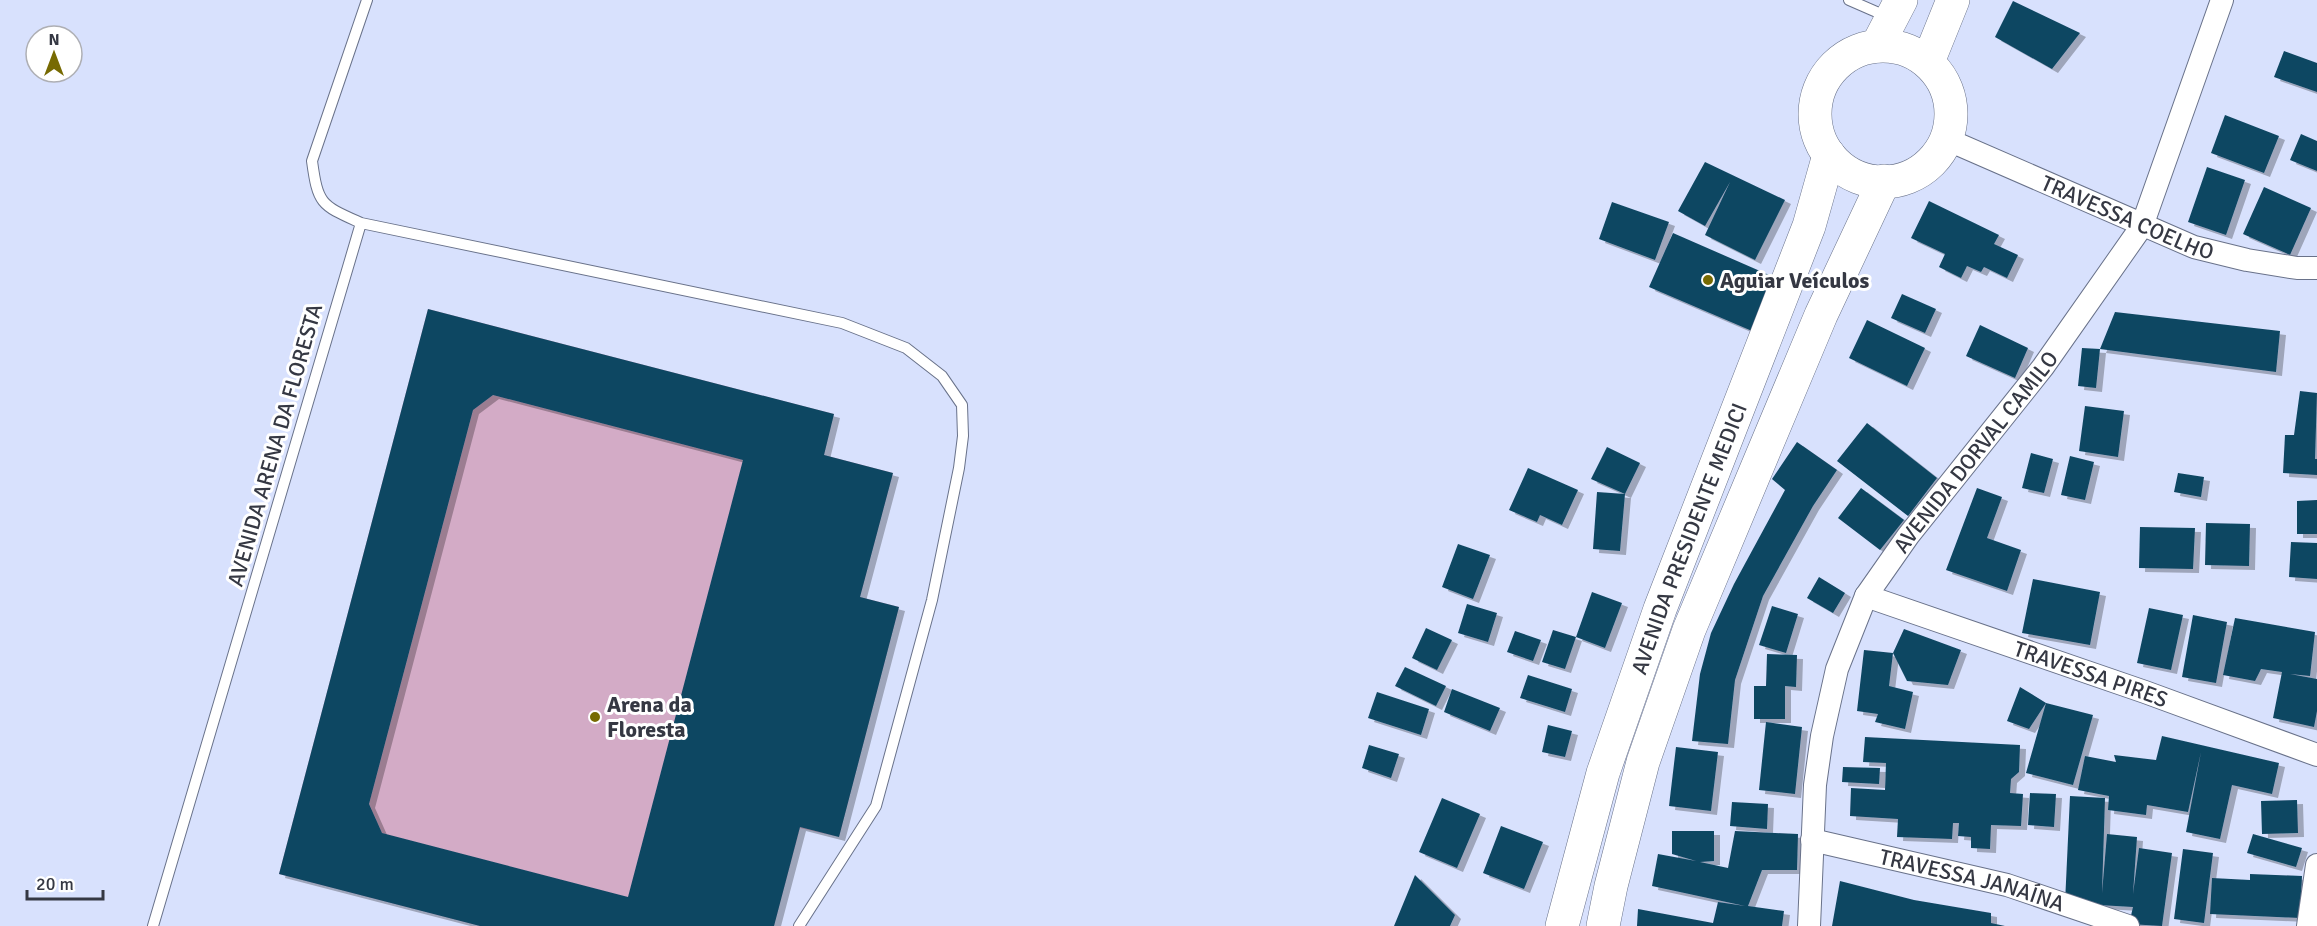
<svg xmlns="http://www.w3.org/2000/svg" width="2317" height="926" font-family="Signika,sans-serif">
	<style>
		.green { fill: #d3abc6 }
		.building { fill: #104662; fill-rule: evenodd; filter: url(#shadow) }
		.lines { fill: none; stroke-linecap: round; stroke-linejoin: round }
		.service-casing { stroke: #69728a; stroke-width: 12 }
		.minor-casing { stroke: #69728a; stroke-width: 24 }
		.primary-casing { stroke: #69728a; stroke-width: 34 }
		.service { stroke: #fff; stroke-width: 10 }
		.minor { stroke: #fff; stroke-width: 22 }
		.primary { stroke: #fff; stroke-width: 33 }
		.poi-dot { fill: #776a02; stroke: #fff; stroke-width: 2 }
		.labels { text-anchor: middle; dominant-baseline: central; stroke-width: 6; stroke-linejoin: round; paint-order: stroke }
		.street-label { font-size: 22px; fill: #353843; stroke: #fff }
		.poi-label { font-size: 22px; font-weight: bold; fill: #353843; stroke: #fff; text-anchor: start }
	</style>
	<defs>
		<filter id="shadow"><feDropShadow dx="6" dy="4" stdDeviation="0" flood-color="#0004"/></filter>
	</defs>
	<rect width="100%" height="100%" fill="#d8e1fd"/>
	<path class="green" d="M 428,309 L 834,414 L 824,455 L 893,473 L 860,597 L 899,607 L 839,837 L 800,828 L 774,926 L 480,926 L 279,874 Z"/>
	<path class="building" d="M 2013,1 L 2080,33 L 2052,69 L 1995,37 Z
		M 2284,51 L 2317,63 L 2317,92 L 2274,77 Z
		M 2225,115 L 2279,136 L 2264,173 L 2211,153 Z
		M 2301,134 L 2317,141 L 2317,171 L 2290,160 Z
		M 1705,162 L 1785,200 L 1755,260 L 1705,235 L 1730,182 L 1705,226 L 1678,211 Z
		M 2207,167 L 2245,180 L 2226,235 L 2188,222 Z
		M 2264,187 L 2311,208 L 2290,255 L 2243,234 Z
		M 1929,201 L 1999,235 L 1994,244 L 2018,255 L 2007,278 L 1984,267 L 1981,272 L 1967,266 L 1961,278 L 1939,267 L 1945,254 L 1911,238 Z
		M 1612,202 L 1669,222 L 1655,260 L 1599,239 Z
		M 1673,233 L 1776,278 L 1752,331 L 1649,287 Z
		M 1902,294 L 1936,309 L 1925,333 L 1891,318 Z
		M 428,309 L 834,414 L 824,455 L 893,473 L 860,597 L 899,607 L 839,837 L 800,827 L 774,926 L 480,926 L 279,874 ZM 493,395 L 743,460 L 628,897 L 382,833 L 369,804 L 473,410 Z
		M 2115,312 L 2280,331 L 2276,372 L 2100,349 L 2096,388 L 2078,386 L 2082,348 L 2100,349 Z
		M 1867,320 L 1925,348 L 1907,386 L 1849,358 Z
		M 1980,325 L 2028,348 L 2015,378 L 1966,356 Z
		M 2300,391 L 2317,393 L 2315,459 L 2317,459 L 2317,475 L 2283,473 L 2285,435 L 2294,435 Z
		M 2085,406 L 2124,411 L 2118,457 L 2079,451 Z
		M 1867,423 L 1937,478 L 1908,516 L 1837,461 Z
		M 1797,442 L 1837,470 L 1813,506 L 1763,596 L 1735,680 L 1728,744 L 1692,741 L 1700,674 L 1711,633 L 1734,584 L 1785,490 L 1772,479 Z
		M 1607,447 L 1640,463 L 1625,494 L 1591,479 Z
		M 2031,453 L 2053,459 L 2044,493 L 2022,488 Z
		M 2070,456 L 2094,462 L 2085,500 L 2061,495 Z
		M 1528,468 L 1578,490 L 1562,525 L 1540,515 L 1537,522 L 1509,510 Z
		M 2178,473 L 2204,477 L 2201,497 L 2174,492 Z
		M 1861,488 L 1904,520 L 1880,550 L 1838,518 Z
		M 1977,488 L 2002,497 L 1987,538 L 2021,550 L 2007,591 L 1946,570 Z
		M 1597,492 L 1625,494 L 1620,551 L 1593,549 Z
		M 2317,500 L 2317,534 L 2297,534 L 2297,501 Z
		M 2206,523 L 2250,524 L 2249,566 L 2205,565 Z
		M 2140,527 L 2195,528 L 2193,569 L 2139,568 Z
		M 2291,542 L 2317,543 L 2317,579 L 2289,577 Z
		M 1458,544 L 1490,555 L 1473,599 L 1442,587 Z
		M 1819,577 L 1845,593 L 1833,613 L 1807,598 Z
		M 2033,579 L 2100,592 L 2090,645 L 2022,633 Z
		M 1592,592 L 1622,603 L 1605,648 L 1576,637 Z
		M 1467,604 L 1497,613 L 1488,642 L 1458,633 Z
		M 1772,606 L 1798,614 L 1786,653 L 1759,645 Z
		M 2149,608 L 2183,615 L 2171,670 L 2137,663 Z
		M 2193,615 L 2227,622 L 2216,683 L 2182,677 Z
		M 2235,618 L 2315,632 L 2310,676 L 2290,674 L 2317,679 L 2317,711 L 2314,727 L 2273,718 L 2282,672 L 2261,669 L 2255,681 L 2223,675 Z
		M 1426,628 L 1452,640 L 1437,670 L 1412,658 Z
		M 1904,629 L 1961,650 L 1948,685 L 1907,681 L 1893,653 L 1889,686 L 1874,685 L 1889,686 L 1913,692 L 1905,729 L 1875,722 L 1878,714 L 1857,711 L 1864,650 L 1893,653 Z
		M 1553,630 L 1576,637 L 1565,669 L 1542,662 Z
		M 1515,631 L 1541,640 L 1533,661 L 1507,652 Z
		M 1767,654 L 1797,655 L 1796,687 L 1785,686 L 1785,719 L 1754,719 L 1754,686 L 1766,686 Z
		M 1405,667 L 1446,686 L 1436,706 L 1395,686 Z
		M 1528,675 L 1572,689 L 1565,712 L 1520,698 Z
		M 2020,687 L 2046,703 L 2029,729 L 2007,721 Z
		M 1452,689 L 1500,708 L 1490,731 L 1444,712 Z
		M 1377,692 L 1429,709 L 1421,735 L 1368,718 Z
		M 2046,703 L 2093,715 L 2073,785 L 2026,773 Z
		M 1766,722 L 1802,727 L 1795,794 L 1759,790 Z
		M 1548,725 L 1572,731 L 1565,757 L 1542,752 Z
		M 2162,736 L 2279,763 L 2272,794 L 2232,785 L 2220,839 L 2186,832 L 2201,752 L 2188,812 L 2147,805 L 2146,815 L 2108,810 L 2109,796 L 2078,790 L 2085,756 L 2116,762 L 2114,755 L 2156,760 Z
		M 1865,737 L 2020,745 L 2019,772 L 2011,779 L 2010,793 L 2023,794 L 2021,826 L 1991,825 L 1990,849 L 1971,848 L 1971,837 L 1958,836 L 1959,823 L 1953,823 L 1952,839 L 1897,837 L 1898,819 L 1850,816 L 1851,788 L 1885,790 L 1886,763 L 1863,762 Z
		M 1369,745 L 1399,754 L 1391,778 L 1362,768 Z
		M 1676,747 L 1718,752 L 1711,811 L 1669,806 Z
		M 1843,767 L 1880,768 L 1879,784 L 1842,782 Z
		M 2030,793 L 2056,794 L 2054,827 L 2028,825 Z
		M 2070,796 L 2105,798 L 2102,893 L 2107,834 L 2137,837 L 2133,894 L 2139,848 L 2172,853 L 2162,926 L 2129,924 L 2133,907 L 2065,903 Z
		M 1442,798 L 1480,814 L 1457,868 L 1419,852 Z
		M 2297,800 L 2298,833 L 2262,834 L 2261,801 Z
		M 1732,802 L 1768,804 L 1767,829 L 1730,826 Z
		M 1501,826 L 1543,842 L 1524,889 L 1483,873 Z
		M 1672,831 L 1714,831 L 1714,861 L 1700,862 L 1728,868 L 1735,831 L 1798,834 L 1797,870 L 1762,870 L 1748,906 L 1784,911 L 1782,926 L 1637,926 L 1638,909 L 1713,923 L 1718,902 L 1745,906 L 1652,886 L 1658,854 L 1696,861 L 1672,854 Z
		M 2253,834 L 2302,848 L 2296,867 L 2247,853 Z
		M 2183,849 L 2213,853 L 2204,923 L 2174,919 Z
		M 2250,874 L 2302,876 L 2300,918 L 2210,914 L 2212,878 L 2250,880 Z
		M 1415,875 L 1455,915 L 1450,926 L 1394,926 Z
		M 1840,881 L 1914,900 L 1991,913 L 1991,923 L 2005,926 L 1832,926 Z"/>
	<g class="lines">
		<defs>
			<path id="service" d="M 1849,0 L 1888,17
				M 361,223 L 842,323 L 906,348 L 942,376 L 962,405 L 963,436 L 959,468 L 932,600 L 876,806 L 799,926
				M 153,926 L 361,223 C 321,205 318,205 312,161 L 367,0"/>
			<g id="minor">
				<path id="s1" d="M 1946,139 L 2194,247 L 2247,260 L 2297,268 L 2317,268"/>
				<path id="s2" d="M 1866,596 L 2145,692 L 2317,755"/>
				<path id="s3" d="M 1812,840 L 2007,885 L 2128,926"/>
				<path id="s4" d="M 1809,926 L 1815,785 L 1822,736 L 1837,669 L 1866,596 L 1908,536 L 2043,367 L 2142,226 L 2222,0"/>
				<path d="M 2308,926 L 2317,865"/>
			</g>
			<g id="primary">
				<path d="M 1877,46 L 1901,0"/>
				<circle cx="1883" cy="114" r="68"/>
				<path d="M 1928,62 L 1953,0"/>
				<path id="s5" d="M 1562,926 L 1603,773 L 1660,609 L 1809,226 L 1829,155"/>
				<path d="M 1603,926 L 1611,886 L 1643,762 L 1689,630 L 1821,315 L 1884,181"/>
			</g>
		</defs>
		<use href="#service" class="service-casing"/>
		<use href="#minor" class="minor-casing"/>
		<use href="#primary" class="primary-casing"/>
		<use href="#service" class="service"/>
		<use href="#minor" class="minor"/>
		<use href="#primary" class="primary"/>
	</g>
	<g class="poi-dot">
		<circle cx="1708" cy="280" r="6"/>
		<circle cx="595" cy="717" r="6"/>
	</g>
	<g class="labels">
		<g class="street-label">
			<text stroke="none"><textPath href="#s1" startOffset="198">TRAVESSA COELHO</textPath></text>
			<text transform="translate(275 445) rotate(-74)">AVENIDA ARENA DA FLORESTA</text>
			<text stroke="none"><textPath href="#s4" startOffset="519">AVENIDA DORVAL CAMILO</textPath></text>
			<text stroke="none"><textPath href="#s5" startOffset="408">AVENIDA PRESIDENTE MEDICI</textPath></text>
			<text stroke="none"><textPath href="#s2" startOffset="238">TRAVESSA PIRES</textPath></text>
			<text stroke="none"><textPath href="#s3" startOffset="165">TRAVESSA JANAÍNA</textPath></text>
		</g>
		<g class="poi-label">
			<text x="1720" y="280">Aguiar Veículos</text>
			<text x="607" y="704">Arena da<tspan x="607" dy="25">Floresta</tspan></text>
		</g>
	</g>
	<g transform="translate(54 54)"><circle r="28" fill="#ffffff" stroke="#aeafb4" stroke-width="1.5"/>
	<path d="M0-4.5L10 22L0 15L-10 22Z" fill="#776a02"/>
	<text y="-9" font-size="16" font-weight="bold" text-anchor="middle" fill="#353843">N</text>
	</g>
	<path d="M27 890v9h76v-9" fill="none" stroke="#353843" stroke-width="3"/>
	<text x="36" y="890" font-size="18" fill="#353843" stroke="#ffffff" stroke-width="4.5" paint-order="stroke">20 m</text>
</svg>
